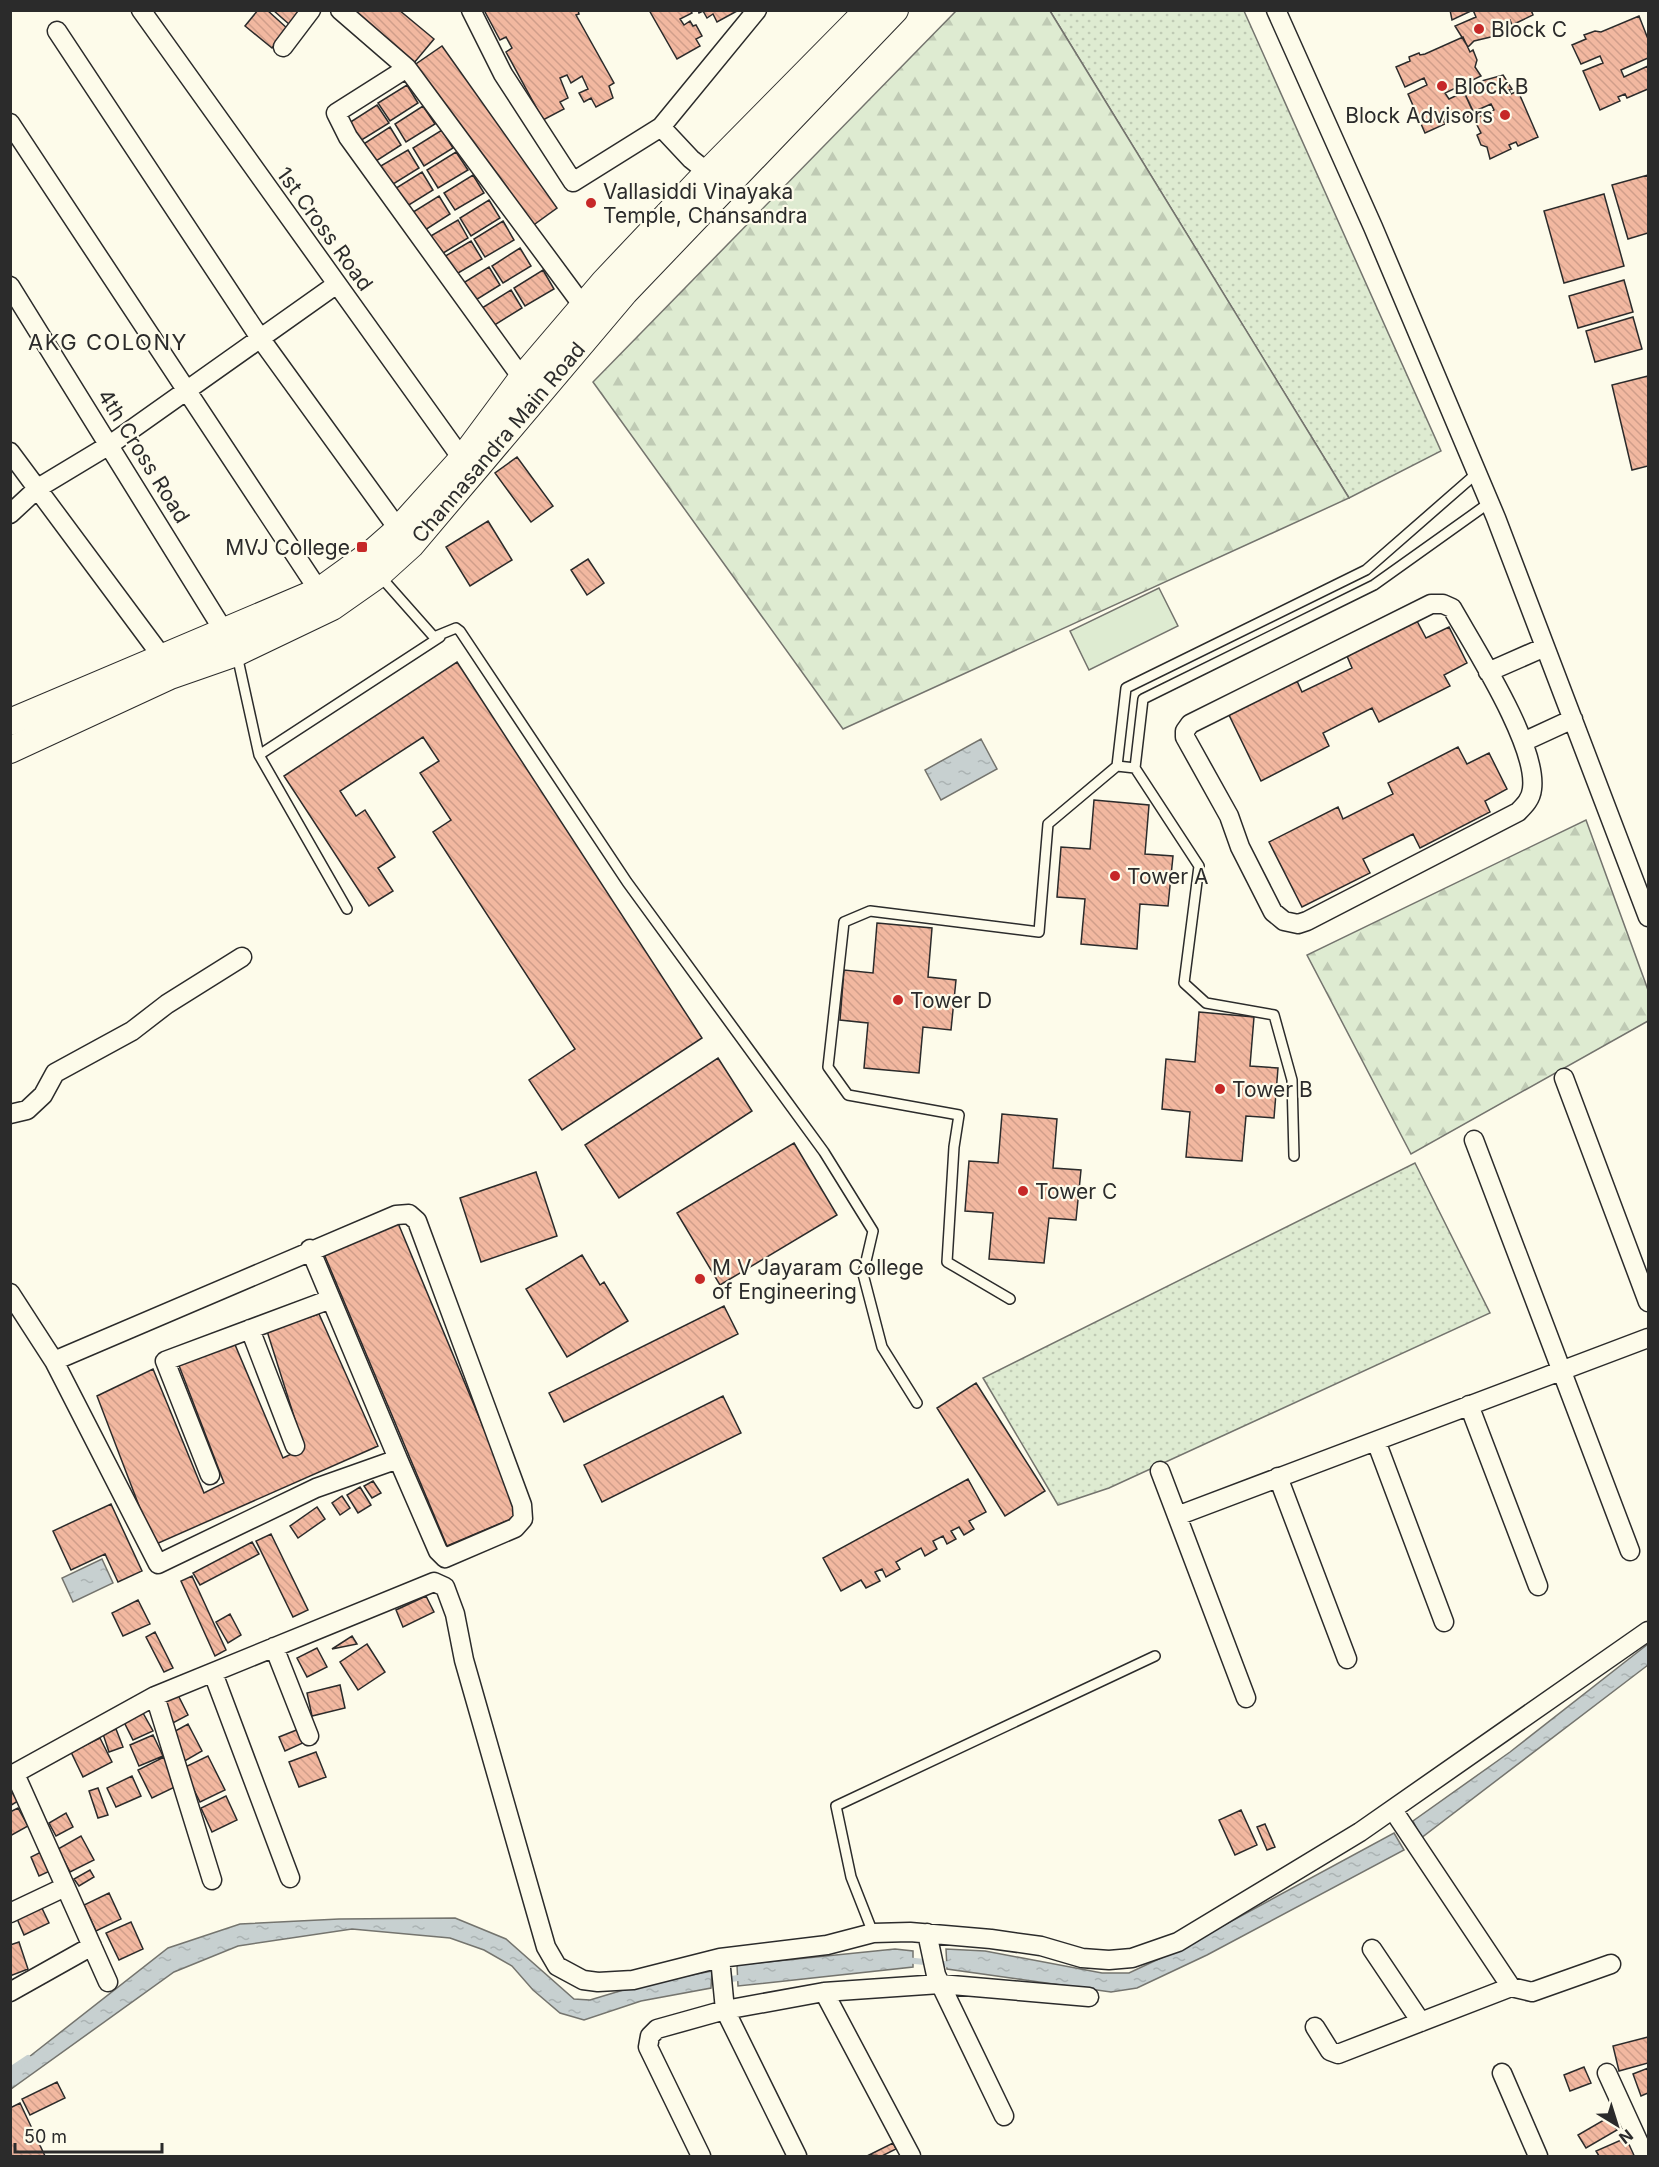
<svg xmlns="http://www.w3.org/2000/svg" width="1659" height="2167" font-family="Inter,sans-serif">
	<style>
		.grass { fill: url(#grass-dots); stroke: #74746e; stroke-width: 1.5 }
		.forest { fill: url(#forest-firs); stroke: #74746e; stroke-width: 1.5 }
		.park { fill: #deebd1; stroke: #74746e; stroke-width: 1.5 }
		.water { fill: url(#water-ripples); stroke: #74746e; stroke-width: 1.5 }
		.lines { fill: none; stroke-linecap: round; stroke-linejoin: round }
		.stream { stroke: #c7d0d0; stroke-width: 6 }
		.building { fill: url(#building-back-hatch); stroke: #2b2b2b; stroke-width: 1.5 }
		.service-casing { stroke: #2b2b2b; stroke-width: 12 }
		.minor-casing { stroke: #2b2b2b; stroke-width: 21 }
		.secondary-casing { stroke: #2b2b2b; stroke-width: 28 }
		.service { stroke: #fdfbea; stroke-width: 9 }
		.minor { stroke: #fdfbea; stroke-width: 18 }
		.secondary { stroke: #fdfbea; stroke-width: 26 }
		.poi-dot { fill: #c62828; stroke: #fdfbea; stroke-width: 2 }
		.labels { text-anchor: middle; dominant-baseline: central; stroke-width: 4.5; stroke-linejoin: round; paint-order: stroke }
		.poi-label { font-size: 21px; fill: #2b2b2b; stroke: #fdfbea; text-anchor: start }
		.street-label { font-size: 21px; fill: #2b2b2b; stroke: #fdfbea }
		.neighbourhood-label { font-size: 22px; letter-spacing: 1.5px; fill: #2b2b2b; stroke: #fdfbea }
	</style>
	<defs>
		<pattern id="grass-dots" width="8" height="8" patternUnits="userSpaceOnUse" patternTransform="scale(1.5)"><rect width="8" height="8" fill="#deebd1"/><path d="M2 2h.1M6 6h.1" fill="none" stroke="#bfcab4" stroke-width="1.8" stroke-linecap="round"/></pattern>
		<pattern id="forest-firs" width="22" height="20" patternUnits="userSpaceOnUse" patternTransform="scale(1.5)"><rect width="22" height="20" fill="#deebd1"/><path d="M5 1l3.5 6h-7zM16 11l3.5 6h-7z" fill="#bfcab4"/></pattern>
		<pattern id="water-ripples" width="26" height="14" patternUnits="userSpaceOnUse" patternTransform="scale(1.5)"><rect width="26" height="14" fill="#c7d0d0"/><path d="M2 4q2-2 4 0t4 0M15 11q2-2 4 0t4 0" fill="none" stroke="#abb3b3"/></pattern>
		<pattern id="building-back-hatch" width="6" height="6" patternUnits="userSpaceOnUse" patternTransform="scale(1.5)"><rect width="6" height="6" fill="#f2b8a0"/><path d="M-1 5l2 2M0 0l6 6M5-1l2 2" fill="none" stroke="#d09e8a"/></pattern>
	</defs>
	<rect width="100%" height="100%" fill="#fdfbea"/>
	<path class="grass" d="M 1050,11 L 1244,11 L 1441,451 L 1349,498 Z
		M 1415,1163 L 1490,1313 L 1109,1488 L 1058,1505 L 983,1378 Z"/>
	<path class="forest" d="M 956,11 L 1050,11 L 1349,498 L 843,729 L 593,382 Z
		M 1586,820 L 1648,990 L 1648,1021 L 1411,1154 L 1307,955 Z"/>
	<path class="park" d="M 1159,588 L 1178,626 L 1089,670 L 1070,631 Z"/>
	<path class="water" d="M 981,739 L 997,769 L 941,800 L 925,770 Z
		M 102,1559 L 113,1583 L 73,1602 L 62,1578 Z
		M 1648,1644 L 1648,1665 L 1421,1838 L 1413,1821 L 1510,1752 Z
		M 1394,1833 L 1404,1850 L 1207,1955 L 1137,1988 L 1111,1992 L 947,1969 L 946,1949 L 985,1951 L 1102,1973 L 1129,1973 L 1180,1949 Z
		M 455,1918 L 506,1939 L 574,1999 L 590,2000 L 640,1985 L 712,1971 L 711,1988 L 641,2001 L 584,2020 L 560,2013 L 533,1990 L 512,1966 L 484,1950 L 450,1938 L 352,1929 L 238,1946 L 174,1972 L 11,2089 L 11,2071 L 168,1948 L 240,1924 L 339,1919 Z
		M 895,1949 L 913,1951 L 913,1967 L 738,1986 L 737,1965 Z"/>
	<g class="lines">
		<path class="stream" d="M 905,1960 L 954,1965
			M 723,1980 L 746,1977
			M 10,2070 L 28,2058"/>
	</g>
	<path class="building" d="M 258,10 L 267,10 L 288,29 L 272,48 L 245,26 Z
		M 273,10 L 302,10 L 290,25 Z
		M 350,10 L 399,10 L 434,39 L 414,63 Z
		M 484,10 L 578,10 L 579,14 L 576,15 L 614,83 L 609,86 L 613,98 L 596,107 L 591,98 L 584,102 L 579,93 L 588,89 L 582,76 L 571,83 L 567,75 L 560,78 L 568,98 L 560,102 L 564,109 L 543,120 L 506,52 L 512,48 L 506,37 L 500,40 Z
		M 649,10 L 690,10 L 692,13 L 680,19 L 684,25 L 690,21 L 693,26 L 696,25 L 702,36 L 696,39 L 700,46 L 677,59 Z
		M 698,10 L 736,10 L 737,11 L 717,22 L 713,14 L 707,18 L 703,11 L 699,13 Z
		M 1450,10 L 1473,10 L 1452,20 Z
		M 1473,10 L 1531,10 L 1533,15 L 1512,25 L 1510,20 L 1503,23 L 1505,28 L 1493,33 L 1495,36 L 1474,41 L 1468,47 L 1455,26 L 1476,17 Z
		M 1639,16 L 1648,39 L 1648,58 L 1621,70 L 1624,77 L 1648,66 L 1648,89 L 1627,98 L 1625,94 L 1618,97 L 1620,101 L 1600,110 L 1583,71 L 1603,63 L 1600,56 L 1581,64 L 1572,45 L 1586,39 L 1584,35 L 1595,31 L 1601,32 Z
		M 1463,37 L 1470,52 L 1473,50 L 1477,60 L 1475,67 L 1481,76 L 1445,93 L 1449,99 L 1464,92 L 1474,113 L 1460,122 L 1459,118 L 1452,121 L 1449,117 L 1443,120 L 1445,124 L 1425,133 L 1408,94 L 1427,85 L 1424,78 L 1405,87 L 1396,67 L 1410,61 L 1409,57 L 1419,53 L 1420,55 L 1425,54 Z
		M 442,46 L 557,208 L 528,229 L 413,66 Z
		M 1503,75 L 1512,89 L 1509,90 L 1511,94 L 1518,91 L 1538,137 L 1518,146 L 1516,142 L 1509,145 L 1511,149 L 1490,159 L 1487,147 L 1481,145 L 1477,135 L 1481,133 L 1474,119 L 1494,110 L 1491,104 L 1473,112 L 1464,92 L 1480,85 L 1478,82 Z
		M 407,85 L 418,103 L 390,121 L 378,103 Z
		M 377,105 L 389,123 L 360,141 L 349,123 Z
		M 423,106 L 435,124 L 406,142 L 395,124 Z
		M 390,127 L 401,145 L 373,163 L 362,145 Z
		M 442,130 L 453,148 L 424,166 L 413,148 Z
		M 408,150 L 419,168 L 390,186 L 379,167 Z
		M 456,152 L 468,170 L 438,188 L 427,170 Z
		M 422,172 L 433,190 L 404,208 L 393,190 Z
		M 473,175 L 484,193 L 455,210 L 444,193 Z
		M 1648,175 L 1648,233 L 1628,239 L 1612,185 Z
		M 1604,194 L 1624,266 L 1564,283 L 1544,211 Z
		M 439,196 L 450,214 L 422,232 L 410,214 Z
		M 489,200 L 500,218 L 471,236 L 460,218 Z
		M 458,220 L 468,238 L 440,255 L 429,237 Z
		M 503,221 L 514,240 L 485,257 L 474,239 Z
		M 471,241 L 482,259 L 453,276 L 442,258 Z
		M 520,248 L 531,266 L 503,283 L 492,266 Z
		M 489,267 L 500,285 L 471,303 L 460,285 Z
		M 543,270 L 554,289 L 525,306 L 514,288 Z
		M 1624,280 L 1633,312 L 1578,328 L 1569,296 Z
		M 511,290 L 522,308 L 493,326 L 482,308 Z
		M 1633,317 L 1642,349 L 1595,362 L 1586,331 Z
		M 1648,376 L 1648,466 L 1632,470 L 1612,385 Z
		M 517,457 L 553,506 L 531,522 L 495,473 Z
		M 488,521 L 512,560 L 470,586 L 446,547 Z
		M 588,559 L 604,583 L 587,595 L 571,570 Z
		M 1417,621 L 1426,638 L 1449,627 L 1467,663 L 1444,675 L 1450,686 L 1379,722 L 1372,708 L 1323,733 L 1329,746 L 1261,781 L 1229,715 L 1297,681 L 1302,692 L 1352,668 L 1347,656 Z
		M 457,662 L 702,1038 L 562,1130 L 529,1080 L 575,1049 L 433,832 L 451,820 L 420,773 L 439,761 L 423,737 L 340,791 L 356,816 L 365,810 L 395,857 L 378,868 L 393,891 L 369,906 L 284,776 Z
		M 1458,747 L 1467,764 L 1489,753 L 1507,789 L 1485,801 L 1490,812 L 1420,848 L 1413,834 L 1363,859 L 1370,873 L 1302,907 L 1269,842 L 1338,807 L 1343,819 L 1393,794 L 1388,783 Z
		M 1094,800 L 1149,805 L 1145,854 L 1173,856 L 1168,906 L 1140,904 L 1137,949 L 1081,944 L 1085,899 L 1057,897 L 1061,847 L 1090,849 Z
		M 877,923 L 932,928 L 928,977 L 956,980 L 951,1030 L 923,1027 L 919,1073 L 864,1068 L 868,1023 L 840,1020 L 844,970 L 873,973 Z
		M 1199,1012 L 1254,1017 L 1250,1066 L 1278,1068 L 1274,1118 L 1246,1116 L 1242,1161 L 1186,1157 L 1190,1112 L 1162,1109 L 1166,1059 L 1195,1062 Z
		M 718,1058 L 752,1111 L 619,1198 L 585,1145 Z
		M 1002,1114 L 1057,1119 L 1053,1168 L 1081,1170 L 1076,1220 L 1049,1218 L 1044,1263 L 989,1259 L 993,1213 L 965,1211 L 969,1161 L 998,1163 Z
		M 794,1143 L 837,1215 L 720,1285 L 677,1213 Z
		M 536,1172 L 557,1236 L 481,1262 L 460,1198 Z
		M 398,1223 L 520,1515 L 447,1546 L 324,1254 Z
		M 582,1255 L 600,1285 L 604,1282 L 628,1321 L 567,1357 L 526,1289 Z
		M 724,1306 L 738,1334 L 564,1422 L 549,1393 Z
		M 319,1314 L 378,1446 L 154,1545 L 97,1396 L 153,1369 L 204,1493 L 224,1483 L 178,1363 L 233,1340 L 283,1458 L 304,1448 L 267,1331 Z
		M 976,1383 L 1045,1491 L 1005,1516 L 937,1408 Z
		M 723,1396 L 741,1433 L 602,1502 L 584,1465 Z
		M 968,1479 L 986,1512 L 969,1521 L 974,1529 L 964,1535 L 959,1527 L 951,1531 L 956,1539 L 947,1544 L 943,1536 L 933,1541 L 937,1549 L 925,1556 L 921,1548 L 896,1562 L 900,1569 L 886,1577 L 882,1569 L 875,1572 L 880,1581 L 866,1588 L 861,1580 L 841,1591 L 823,1558 Z
		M 373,1481 L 381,1493 L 372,1498 L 364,1486 Z
		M 360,1487 L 371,1505 L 358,1513 L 347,1495 Z
		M 342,1496 L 350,1508 L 340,1515 L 332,1503 Z
		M 111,1504 L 142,1571 L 118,1582 L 105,1554 L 71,1570 L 53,1531 Z
		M 317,1507 L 325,1519 L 298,1538 L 290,1526 Z
		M 271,1534 L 308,1610 L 293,1617 L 256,1541 Z
		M 252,1542 L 259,1554 L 200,1585 L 193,1573 Z
		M 192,1576 L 226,1650 L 215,1656 L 181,1581 Z
		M 426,1596 L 434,1612 L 403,1627 L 396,1610 Z
		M 138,1600 L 150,1624 L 123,1636 L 112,1613 Z
		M 230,1614 L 241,1635 L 228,1643 L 216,1622 Z
		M 155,1632 L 173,1668 L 164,1672 L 146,1637 Z
		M 352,1636 L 357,1644 L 332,1649 Z
		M 367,1644 L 385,1672 L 358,1690 L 340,1662 Z
		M 317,1648 L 327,1667 L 307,1677 L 297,1658 Z
		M 340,1685 L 345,1708 L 312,1716 L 307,1693 Z
		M 178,1695 L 188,1715 L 169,1725 L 159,1704 Z
		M 143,1713 L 153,1731 L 133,1740 L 124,1722 Z
		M 188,1724 L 202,1751 L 183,1762 L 168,1735 Z
		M 116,1729 L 123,1747 L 109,1752 L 103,1734 Z
		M 299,1729 L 305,1742 L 285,1751 L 279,1737 Z
		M 153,1735 L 163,1756 L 139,1766 L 130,1745 Z
		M 100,1738 L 112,1762 L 83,1777 L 71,1752 Z
		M 316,1752 L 326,1777 L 299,1787 L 289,1762 Z
		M 208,1756 L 225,1790 L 200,1802 L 183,1768 Z
		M 164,1757 L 177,1786 L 152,1798 L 138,1770 Z
		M 132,1776 L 141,1796 L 116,1807 L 107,1788 Z
		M 98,1788 L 108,1815 L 98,1818 L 89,1791 Z
		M 10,1789 L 18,1801 L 10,1806 Z
		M 226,1796 L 237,1820 L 212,1832 L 201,1808 Z
		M 18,1808 L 28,1826 L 10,1836 L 10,1812 Z
		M 1241,1810 L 1257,1845 L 1235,1855 L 1219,1820 Z
		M 66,1813 L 73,1827 L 56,1836 L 49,1823 Z
		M 1265,1824 L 1275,1847 L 1267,1850 L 1257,1827 Z
		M 81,1836 L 94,1860 L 70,1872 L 58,1849 Z
		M 41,1852 L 50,1871 L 39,1876 L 31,1857 Z
		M 90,1870 L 94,1877 L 79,1886 L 74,1879 Z
		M 109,1893 L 121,1919 L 96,1931 L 84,1905 Z
		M 39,1902 L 49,1923 L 24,1935 L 15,1914 Z
		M 131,1922 L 143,1949 L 119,1960 L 106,1933 Z
		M 19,1942 L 28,1969 L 10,1976 L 10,1945 Z
		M 1648,2037 L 1648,2063 L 1619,2071 L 1613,2046 Z
		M 1584,2067 L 1591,2083 L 1570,2091 L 1564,2075 Z
		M 1648,2068 L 1648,2093 L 1641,2096 L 1633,2074 Z
		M 57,2082 L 65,2098 L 30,2115 L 22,2099 Z
		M 20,2103 L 45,2156 L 10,2156 L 10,2108 Z
		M 1609,2117 L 1617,2130 L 1586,2148 L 1578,2135 Z
		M 1628,2137 L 1637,2156 L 1599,2156 L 1596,2151 Z
		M 893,2143 L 896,2149 L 882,2156 L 869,2155 Z"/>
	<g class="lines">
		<defs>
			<path id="service" d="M 380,576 L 434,637 L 456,628 L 460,631 L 627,882 L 824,1152 L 873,1231 L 863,1274 L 882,1347 L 917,1403
				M 237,655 L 259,755 L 347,909
				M 259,755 L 440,637
				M 1117,766 L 1126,688 L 1366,570 L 1477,473
				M 1294,1156 L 1292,1080 L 1274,1015 L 1206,1003 L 1184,983 L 1199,866 L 1135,768 L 1143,699 L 1374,585 L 1489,503
				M 1010,1299 L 947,1262 L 954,1147 L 959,1115 L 848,1095 L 828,1067 L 844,922 L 870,911 L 1039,932 L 1048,824 L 1117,766 L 1135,768
				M 873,1933 L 851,1877 L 836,1806 L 1155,1656"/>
			<path id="minor" d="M 141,10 L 468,467
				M 340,10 L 407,68 L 583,306
				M 471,10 L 503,74 L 573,182 L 661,127 L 691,159 L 716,179
				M 1276,10 L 1373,227 L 1496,518 L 1648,917
				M 57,31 L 260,338 L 404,537
				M 283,47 L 311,10
				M 407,68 L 336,113 L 348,137 L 522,378
				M 10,123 L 319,591
				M 661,127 L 757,10
				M 10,286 L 230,641
				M 10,452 L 163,658
				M 10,514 L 38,488 L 111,444 L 337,284
				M 1431,604 L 1443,604 L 1452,608 C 1474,647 1538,746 1532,789 C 1531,799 1525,805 1518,812 L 1307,921 L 1298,924 L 1284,921 L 1273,912 L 1240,847 L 1229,816 L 1185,737 L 1185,731 L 1190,724 Z
				M 1488,672 L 1545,647
				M 1523,742 L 1573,719
				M 1564,1078 L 1648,1302
				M 10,1114 L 27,1110 L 43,1095 L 55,1073 L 132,1031 L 167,1004 L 242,957
				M 1474,1140 L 1630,1551
				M 310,1249 L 398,1459
				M 10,1293 L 54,1361 L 158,1564 L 316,1488 L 398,1459 L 438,1551 L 445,1558 L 515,1528 L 523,1519 L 522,1505 L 417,1221 L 409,1214 L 396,1215 L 54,1361
				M 250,1329 L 295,1446
				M 1469,1405 L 1538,1586
				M 1376,1441 L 1444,1622
				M 1160,1471 L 1246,1698
				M 210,1475 L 165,1361 L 331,1299
				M 1278,1477 L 1347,1659
				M 1177,1516 L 1648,1338
				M 274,1647 L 309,1736
				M 213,1673 L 290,1878
				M 155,1696 L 212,1880
				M 15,1774 L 108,1982
				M 10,1776 L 155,1696 L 434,1582 L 445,1587 L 455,1614 L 464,1660 L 546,1947 L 557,1966 L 583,1980 L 598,1982 L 633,1980 L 720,1958 L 827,1945 L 873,1933 L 910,1932 L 991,1939 L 1041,1946 L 1082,1958 L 1109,1960 L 1132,1958 L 1178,1942 L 1360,1832 L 1648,1631
				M 1393,1810 L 1511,1987 L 1532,1992 L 1611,1964
				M 10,1913 L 65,1887
				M 927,1933 L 936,1975 L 1004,2116
				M 1372,1949 L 1421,2022
				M 720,1958 L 725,2010 L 797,2156
				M 10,1992 L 92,1946
				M 824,1992 L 911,2156
				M 1315,2027 L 1330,2051 L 1338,2054 L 1511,1987
				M 1502,2073 L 1538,2156
				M 1607,2073 L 1645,2156
				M 701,2156 L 648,2047 L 650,2036 L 657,2029 L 725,2010 L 824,1992 L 940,1984 L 1089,1997"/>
			<g id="secondary">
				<path d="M 10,722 L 319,591 L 373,552 L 398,530 L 462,459 L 522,378 L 604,282 L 708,172 L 868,10"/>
				<path id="s1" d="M 10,750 L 170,676 L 236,653 L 332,607 L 379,574 L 411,545 L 625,292 L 895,10"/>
			</g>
		</defs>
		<use href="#service" class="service-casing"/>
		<use href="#minor" class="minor-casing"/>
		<use href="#secondary" class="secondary-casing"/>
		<use href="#service" class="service"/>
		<use href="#minor" class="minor"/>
		<use href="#secondary" class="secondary"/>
	</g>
	<g class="poi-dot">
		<circle cx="1479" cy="29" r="6"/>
		<circle cx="1442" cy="86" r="6"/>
		<circle cx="1505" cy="115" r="6"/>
		<circle cx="591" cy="203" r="6"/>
		<rect x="356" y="541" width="12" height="12" rx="3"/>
		<circle cx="1115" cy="876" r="6"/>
		<circle cx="898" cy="1000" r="6"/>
		<circle cx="1220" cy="1089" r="6"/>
		<circle cx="1023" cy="1191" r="6"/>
		<circle cx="700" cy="1279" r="6"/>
	</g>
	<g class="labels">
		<g class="poi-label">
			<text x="1491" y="29">Block C</text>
			<text x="1454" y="86">Block B</text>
			<text x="1493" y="115" text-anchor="end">Block Advisors</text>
			<text x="603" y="191">Vallasiddi Vinayaka<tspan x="603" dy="24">Temple, Chansandra</tspan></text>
			<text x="350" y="547" text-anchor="end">MVJ College</text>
			<text x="1127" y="876">Tower A</text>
			<text x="910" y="1000">Tower D</text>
			<text x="1232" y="1089">Tower B</text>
			<text x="1035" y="1191">Tower C</text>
			<text x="712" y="1267">M V Jayaram College<tspan x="712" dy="24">of Engineering</tspan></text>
		</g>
		<g class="street-label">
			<text transform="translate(325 229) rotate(54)">1st Cross Road</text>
			<text stroke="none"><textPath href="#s1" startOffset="588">Channasandra Main Road</textPath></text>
			<text transform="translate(144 456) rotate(58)">4th Cross Road</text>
		</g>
		<g class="neighbourhood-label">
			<text x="108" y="342">AKG COLONY</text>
		</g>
	</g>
	<rect width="1659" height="2167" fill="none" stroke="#2b2b2b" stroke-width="24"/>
	<g transform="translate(1617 2125) rotate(142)" stroke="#fdfbea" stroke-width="4.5" paint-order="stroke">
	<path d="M0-4.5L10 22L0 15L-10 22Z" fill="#2b2b2b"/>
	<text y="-9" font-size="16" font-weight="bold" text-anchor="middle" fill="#2b2b2b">N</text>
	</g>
	<path d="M15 2143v9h147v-9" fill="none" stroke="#2b2b2b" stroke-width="3"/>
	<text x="24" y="2143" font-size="18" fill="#2b2b2b" stroke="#fdfbea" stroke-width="4.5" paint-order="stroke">50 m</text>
</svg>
